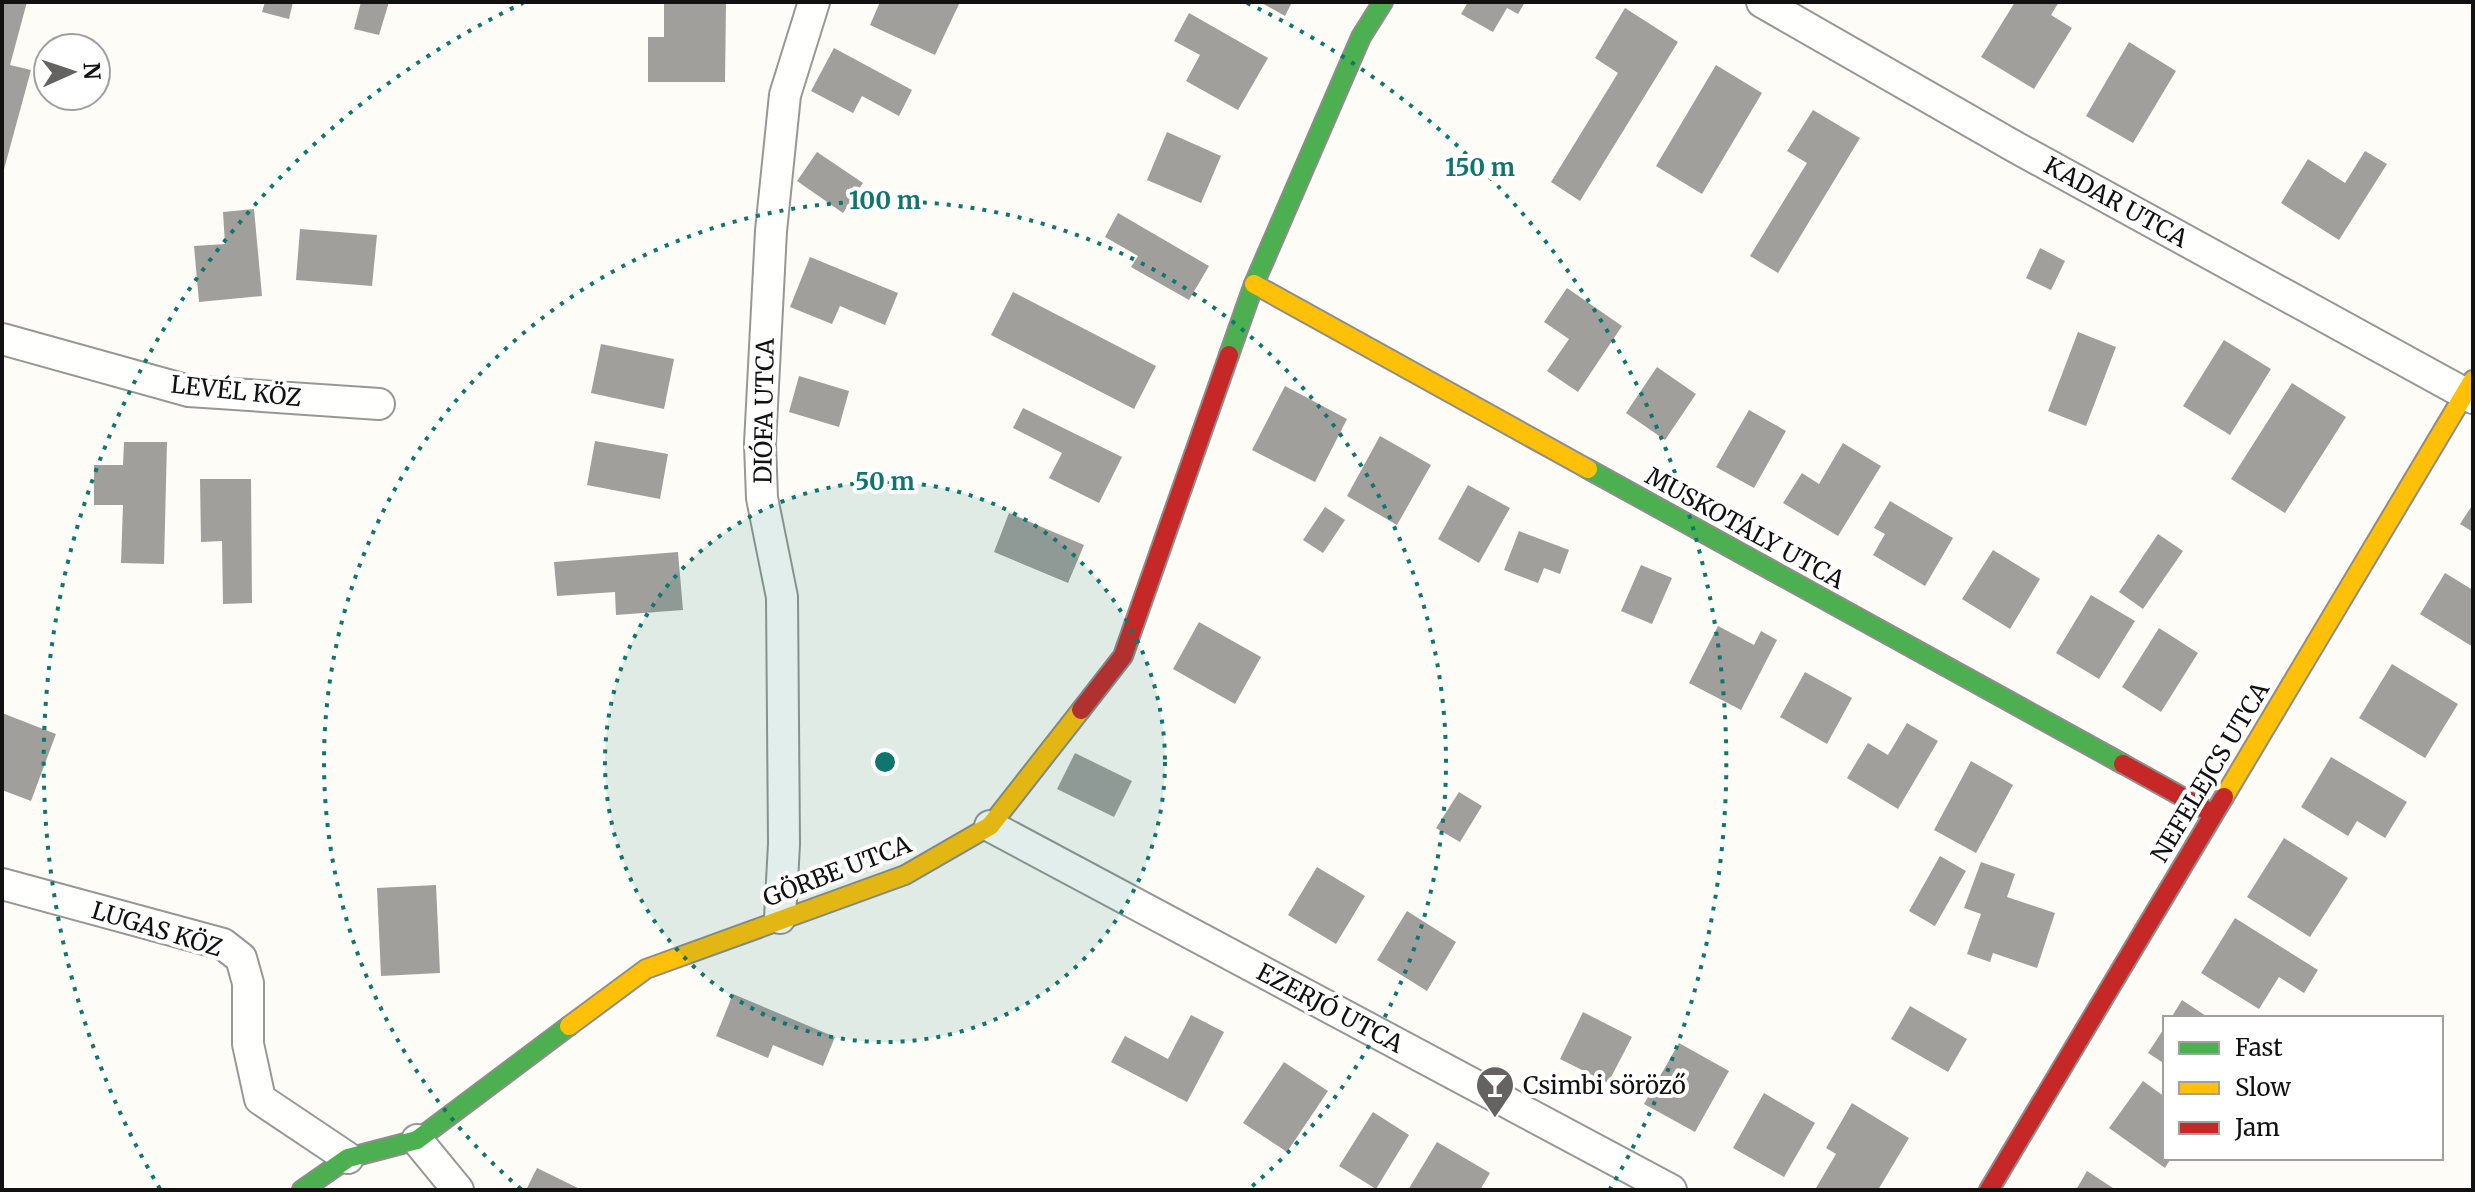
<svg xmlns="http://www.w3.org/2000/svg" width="2475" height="1192" font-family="Merriweather,serif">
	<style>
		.building { fill: #a19f9c }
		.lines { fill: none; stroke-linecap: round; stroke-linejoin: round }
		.street-casing { stroke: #979795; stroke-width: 34 }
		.fast-casing { stroke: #8e8d8b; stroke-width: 22 }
		.slow-casing { stroke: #8e8d8b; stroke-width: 22 }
		.jam-casing { stroke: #8e8d8b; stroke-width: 22 }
		.street { stroke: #fffffe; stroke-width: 30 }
		.fast { stroke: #4caf50; stroke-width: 18 }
		.slow { stroke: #ffc107; stroke-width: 18 }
		.jam { stroke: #c62828; stroke-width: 18 }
		.ring { fill: none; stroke: #0f766e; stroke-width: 4; stroke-dasharray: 4 8 }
		.labels { text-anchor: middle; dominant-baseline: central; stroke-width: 8; stroke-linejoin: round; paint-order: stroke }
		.street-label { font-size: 24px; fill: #111; stroke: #fff }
		.poi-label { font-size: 24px; fill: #111; stroke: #fff; text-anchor: start }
		.centre { fill: #0f766e; stroke: #fff; stroke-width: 4 }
		.ring-label { font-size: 24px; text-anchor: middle; font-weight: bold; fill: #0f766e; stroke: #fff; stroke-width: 8; stroke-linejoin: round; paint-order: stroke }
	</style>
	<rect width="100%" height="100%" fill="#fdfcf7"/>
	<path class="building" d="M 2,2 L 27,2 L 10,65 L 31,70 L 3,173 Z
		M 265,2 L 293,2 L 289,19 L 262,12 Z
		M 361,2 L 389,2 L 379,35 L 354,29 Z
		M 664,2 L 726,2 L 725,82 L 648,82 L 648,37 L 664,37 Z
		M 880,2 L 960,2 L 935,55 L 870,25 Z
		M 1260,2 L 1292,2 L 1285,16 Z
		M 1468,2 L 1525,2 L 1518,14 L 1507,8 L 1493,32 L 1461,14 Z
		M 2015,2 L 2059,2 L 2051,15 L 2072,28 L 2034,89 L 1981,57 Z
		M 1625,8 L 1678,42 L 1580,201 L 1551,182 L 1618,73 L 1595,58 Z
		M 1189,13 L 1268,58 L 1238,110 L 1186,81 L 1200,55 L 1174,41 Z
		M 2129,42 L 2176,71 L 2133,143 L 2086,116 Z
		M 834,48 L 912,90 L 899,116 L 862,96 L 853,113 L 811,91 Z
		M 1716,65 L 1762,93 L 1702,194 L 1656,166 Z
		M 1813,110 L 1860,138 L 1778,273 L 1750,256 L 1807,163 L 1787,151 Z
		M 1167,132 L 1221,156 L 1201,203 L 1147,180 Z
		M 2365,151 L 2387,164 L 2339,240 L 2281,203 L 2308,159 L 2345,183 Z
		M 817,152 L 863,183 L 843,213 L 797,181 Z
		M 254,209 L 262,296 L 199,302 L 194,246 L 225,244 L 223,212 Z
		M 1118,213 L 1209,266 L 1189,300 L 1131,267 L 1138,256 L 1105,237 Z
		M 300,229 L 377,235 L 372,286 L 296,280 Z
		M 2040,248 L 2065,261 L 2051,290 L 2026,278 Z
		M 810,257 L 898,293 L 885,325 L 840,306 L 832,324 L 790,307 Z
		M 1567,288 L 1622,326 L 1578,392 L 1547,371 L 1569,339 L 1544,322 Z
		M 1013,292 L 1156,366 L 1134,409 L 991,335 Z
		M 2078,332 L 2116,347 L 2086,426 L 2048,411 Z
		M 2224,340 L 2271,369 L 2230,435 L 2183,406 Z
		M 601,344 L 674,359 L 664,409 L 591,393 Z
		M 1657,367 L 1696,394 L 1665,440 L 1626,413 Z
		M 799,376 L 849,391 L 839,427 L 789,412 Z
		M 2292,383 L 2346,417 L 2285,513 L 2231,479 Z
		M 1285,386 L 1347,419 L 1315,482 L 1252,450 Z
		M 1023,408 L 1122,457 L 1099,503 L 1049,478 L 1062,453 L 1013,428 Z
		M 1749,410 L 1786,431 L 1754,488 L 1716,467 Z
		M 1380,436 L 1431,465 L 1397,525 L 1347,496 Z
		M 595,441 L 668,454 L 660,499 L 587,485 Z
		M 124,442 L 167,442 L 164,564 L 121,563 L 123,505 L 94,505 L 94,465 L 123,465 Z
		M 1843,443 L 1881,466 L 1838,536 L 1783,503 L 1802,473 L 1819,484 Z
		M 200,479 L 251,479 L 252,603 L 223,604 L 222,541 L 201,542 Z
		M 1468,485 L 1510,508 L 1479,563 L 1438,539 Z
		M 1890,501 L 1953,538 L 1925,586 L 1873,555 L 1885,534 L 1874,528 Z
		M 2473,504 L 2473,532 L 2460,524 Z
		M 1325,507 L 1345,520 L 1323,553 L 1303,540 Z
		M 1009,513 L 1084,545 L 1068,583 L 994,552 Z
		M 1519,531 L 1569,550 L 1560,574 L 1544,568 L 1538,583 L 1504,570 Z
		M 2158,534 L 2183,551 L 2143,609 L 2119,592 Z
		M 1993,550 L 2040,579 L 2010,629 L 1962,599 Z
		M 678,552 L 683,610 L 616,615 L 615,592 L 557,596 L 554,562 Z
		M 1641,565 L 1672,578 L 1652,624 L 1621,611 Z
		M 2445,573 L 2473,590 L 2473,647 L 2420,614 Z
		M 2091,595 L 2135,621 L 2099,679 L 2056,653 Z
		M 1199,622 L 1261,657 L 1235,704 L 1173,669 Z
		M 1718,626 L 1754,645 L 1761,631 L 1777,640 L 1741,710 L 1689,683 Z
		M 2159,628 L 2198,653 L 2161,712 L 2122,687 Z
		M 2392,664 L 2458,704 L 2425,758 L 2359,718 Z
		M 1805,672 L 1852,698 L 1827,744 L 1780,717 Z
		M 2,713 L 56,734 L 31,801 L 2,790 Z
		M 1907,723 L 1938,741 L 1898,809 L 1847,778 L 1868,743 L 1888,755 Z
		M 1075,753 L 1132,781 L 1114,817 L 1057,789 Z
		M 2331,757 L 2407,802 L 2385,838 L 2357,821 L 2348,836 L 2301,807 Z
		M 1971,761 L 2013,785 L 1976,853 L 1934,830 Z
		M 1459,792 L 1482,806 L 1460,842 L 1436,828 Z
		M 2284,838 L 2348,878 L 2310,937 L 2247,897 Z
		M 1940,856 L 1966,871 L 1935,926 L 1909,911 Z
		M 1981,862 L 2015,874 L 2007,897 L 2055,913 L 2037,968 L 1993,953 L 1990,962 L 1967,954 L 1981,914 L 1964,908 Z
		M 1317,867 L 1365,896 L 1336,944 L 1288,915 Z
		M 436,885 L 440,973 L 381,976 L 377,888 Z
		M 1407,911 L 1456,942 L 1427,991 L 1377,960 Z
		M 2235,918 L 2318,970 L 2304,993 L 2279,977 L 2259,1009 L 2201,973 Z
		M 733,994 L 835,1037 L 823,1066 L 773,1045 L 768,1058 L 716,1036 Z
		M 2182,1000 L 2209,1018 L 2171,1018 Z
		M 1910,1006 L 1967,1039 L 1948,1072 L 1891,1039 Z
		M 1583,1012 L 1632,1037 L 1608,1083 L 1560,1059 Z
		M 1191,1015 L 1224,1032 L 1187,1102 L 1111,1062 L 1125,1036 L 1168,1059 Z
		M 2165,1027 L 2165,1064 L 2148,1053 Z
		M 1679,1043 L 1729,1071 L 1695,1132 L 1644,1104 Z
		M 1284,1062 L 1328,1091 L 1287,1152 L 1243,1123 Z
		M 2143,1081 L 2165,1097 L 2165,1158 L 2171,1158 L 2165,1168 L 2109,1128 Z
		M 1764,1093 L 1815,1123 L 1784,1177 L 1733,1148 Z
		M 1852,1103 L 1909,1138 L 1878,1190 L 1820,1190 L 1816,1188 L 1836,1154 L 1826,1148 Z
		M 1373,1112 L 1409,1135 L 1376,1189 L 1339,1166 Z
		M 1437,1142 L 1490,1173 L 1480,1190 L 1408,1190 Z
		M 537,1168 L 582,1190 L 526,1190 Z
		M 2087,1171 L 2116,1190 L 2076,1190 Z"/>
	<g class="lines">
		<defs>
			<path id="street" d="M 1762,2 L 2017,148 L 2473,398
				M 2,339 L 189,391 L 379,404
				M 990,826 L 1671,1190
				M 2,884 L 223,944 L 241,958 L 248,983 L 248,1044 L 260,1099 L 348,1158
				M 780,918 L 784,844 L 782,597 L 762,498 L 760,444 L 771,231 L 785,95 L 814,2
				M 417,1140 L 458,1190"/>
			<path id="fast" d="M 1229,355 L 1254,284 L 1361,37 L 1383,2
				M 1588,469 L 2123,764
				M 302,1190 L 348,1158 L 417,1140 L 569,1026"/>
			<path id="slow" d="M 1254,284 L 1588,469
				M 2224,797 L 2473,380
				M 569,1026 L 646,969 L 905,875 L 990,826 L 1081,710"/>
			<path id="jam" d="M 1081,710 L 1123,656 L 1229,355
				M 2123,764 L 2213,814
				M 1989,1190 L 2224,797"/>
		</defs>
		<use href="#street" class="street-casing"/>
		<use href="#fast" class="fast-casing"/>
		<use href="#slow" class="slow-casing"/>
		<use href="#jam" class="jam-casing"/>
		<use href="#street" class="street"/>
		<use href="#fast" class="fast"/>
		<use href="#slow" class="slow"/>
		<use href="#jam" class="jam"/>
	</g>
	<circle cx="885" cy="762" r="280" fill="#0f766e" fill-opacity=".12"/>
	<g class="ring">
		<circle cx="885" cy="762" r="280"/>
		<path d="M521 1189A561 561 0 1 1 1249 1189"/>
		<path d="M160 1189A841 841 0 0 1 523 3M1247 3A841 841 0 0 1 1610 1189"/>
	</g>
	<defs>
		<symbol id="bar-pin" viewBox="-11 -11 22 30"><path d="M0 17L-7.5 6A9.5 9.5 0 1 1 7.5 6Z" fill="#646362" stroke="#fff"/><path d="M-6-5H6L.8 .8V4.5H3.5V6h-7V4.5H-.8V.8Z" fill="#fff"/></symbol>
	</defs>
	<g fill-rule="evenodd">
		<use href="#bar-pin" x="1473" y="1063" width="44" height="60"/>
	</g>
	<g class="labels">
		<g class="street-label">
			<text transform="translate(2116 202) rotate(29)">KADAR UTCA</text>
			<text transform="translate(236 391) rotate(6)">LEVÉL KÖZ</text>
			<text transform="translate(764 411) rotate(-89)">DIÓFA UTCA</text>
			<text transform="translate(1745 528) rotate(29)">MUSKOTÁLY UTCA</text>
			<text transform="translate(2210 772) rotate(-59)">NEFELEJCS UTCA</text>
			<text transform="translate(837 871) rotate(-21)">GÖRBE UTCA</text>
			<text transform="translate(157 929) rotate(17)">LUGAS KÖZ</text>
			<text transform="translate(1330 1008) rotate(28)">EZERJÓ UTCA</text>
		</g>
		<g class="poi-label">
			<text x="1523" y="1085">Csimbi söröző</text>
		</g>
	</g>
	<circle cx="885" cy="762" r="12" class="centre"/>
	<g class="ring-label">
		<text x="1480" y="176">150 m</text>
		<text x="885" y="209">100 m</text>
		<text x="885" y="490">50 m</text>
	</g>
	<rect width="2475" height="1192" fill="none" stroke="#111111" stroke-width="8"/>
	<rect x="2163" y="1016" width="280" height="144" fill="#ffffff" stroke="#a0a0a0" stroke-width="2"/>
	<rect x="2179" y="1042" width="40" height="12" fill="#4caf50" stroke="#a0a0a0" stroke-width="2"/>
	<text x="2235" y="1056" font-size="24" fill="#111111">Fast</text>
	<rect x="2179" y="1082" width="40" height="12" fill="#ffc107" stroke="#a0a0a0" stroke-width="2"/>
	<text x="2235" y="1096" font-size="24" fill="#111111">Slow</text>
	<rect x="2179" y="1122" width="40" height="12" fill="#c62828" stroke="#a0a0a0" stroke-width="2"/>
	<text x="2235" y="1136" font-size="24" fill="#111111">Jam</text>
	<g transform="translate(72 72) rotate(87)"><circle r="38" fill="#ffffff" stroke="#a0a0a0" stroke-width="2"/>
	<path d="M0-6L14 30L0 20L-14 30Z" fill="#646362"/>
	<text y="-12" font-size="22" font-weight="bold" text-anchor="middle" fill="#111111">N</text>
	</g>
</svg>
